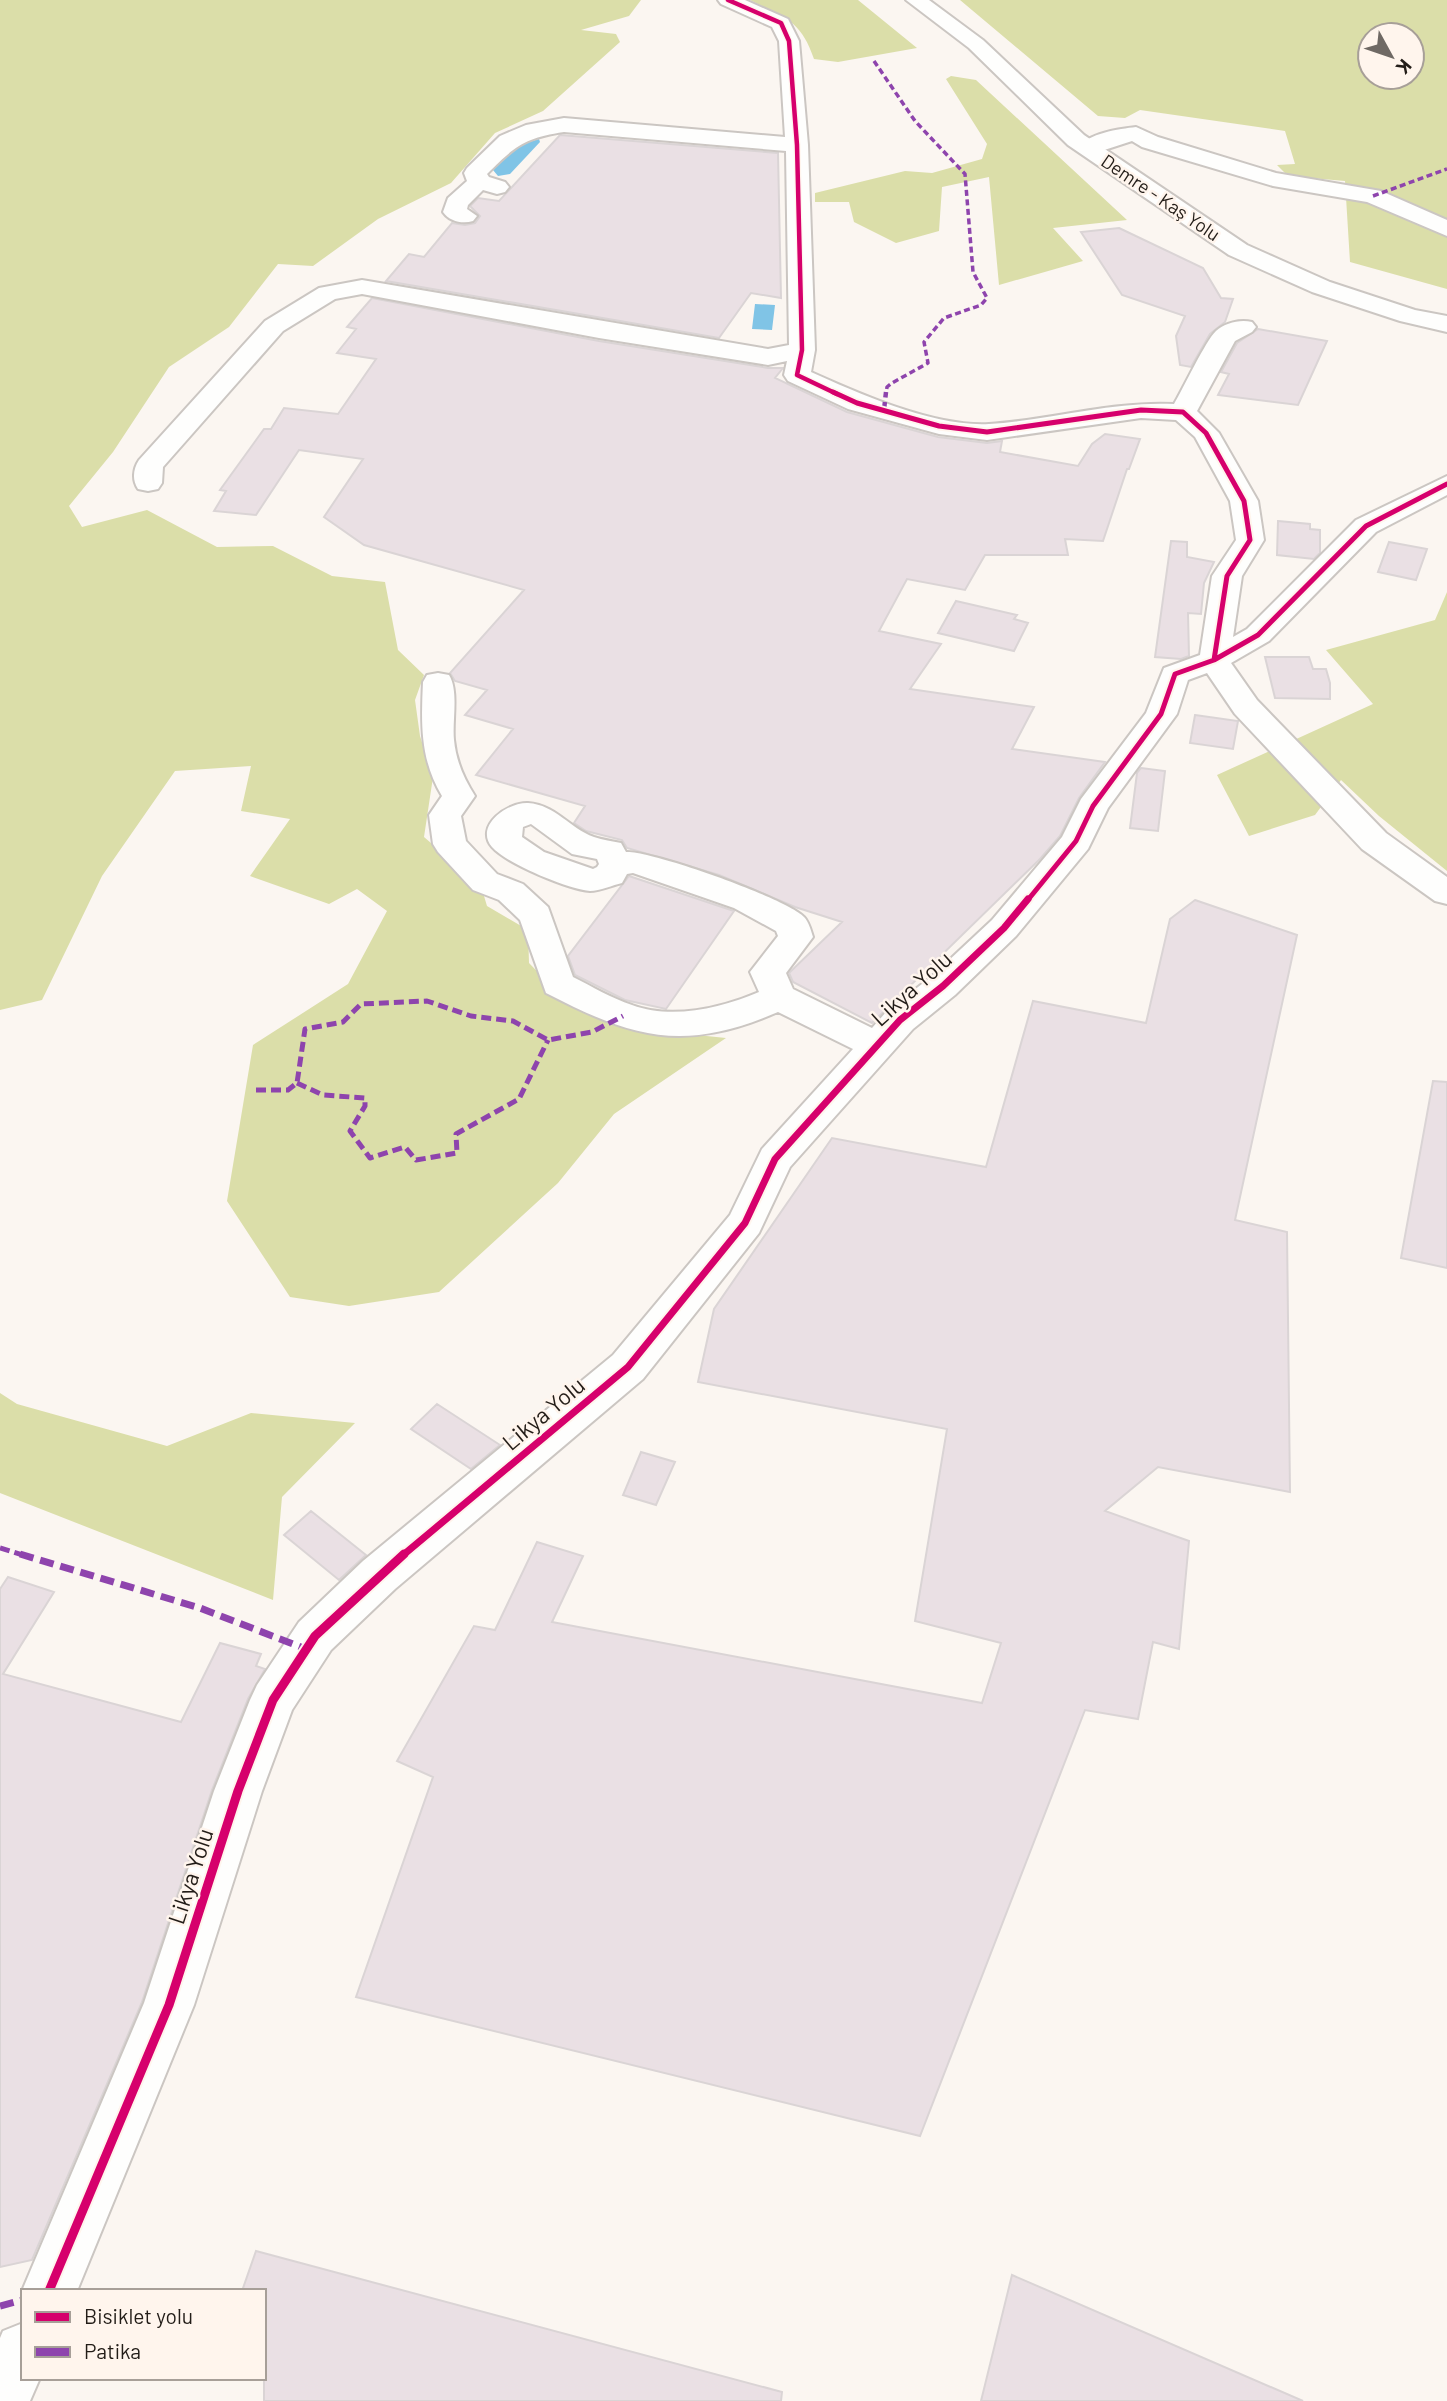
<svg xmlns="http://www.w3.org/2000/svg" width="1447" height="2401" font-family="Barlow,sans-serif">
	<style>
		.forest { fill: #dbdea9; fill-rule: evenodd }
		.water { fill: #80c4e6 }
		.building { fill: #eae0e4; stroke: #dad4d5; stroke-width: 2 }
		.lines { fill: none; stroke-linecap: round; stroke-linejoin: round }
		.minor-casing { stroke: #cbc6c2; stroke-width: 4 }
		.highway-casing { stroke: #cbc6c2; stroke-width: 4 }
		.minor { fill: #fefefd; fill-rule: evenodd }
		.highway { fill: #fefefd; fill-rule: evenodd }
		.quiet-far3 { stroke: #8e44ad; stroke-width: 3.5; stroke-dasharray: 6 3.5; stroke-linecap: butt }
		.quiet-far2 { stroke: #8e44ad; stroke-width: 4.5; stroke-dasharray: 8 4.5; stroke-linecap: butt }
		.quiet-far1 { stroke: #8e44ad; stroke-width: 5; stroke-dasharray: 10 5; stroke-linecap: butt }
		.quiet { stroke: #8e44ad; stroke-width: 7; stroke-dasharray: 14 7; stroke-linecap: butt }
		.cycleway-far3-casing { stroke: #fff5ed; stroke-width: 7 }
		.cycleway-far2-casing { stroke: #fff5ed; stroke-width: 9 }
		.cycleway-far1-casing { stroke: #fff5ed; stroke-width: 11 }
		.cycleway-casing { stroke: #fff5ed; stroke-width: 13 }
		.cycleway-far3 { stroke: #d6006c; stroke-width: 4.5 }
		.cycleway-far2 { stroke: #d6006c; stroke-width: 5 }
		.cycleway-far1 { stroke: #d6006c; stroke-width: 7 }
		.cycleway { stroke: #d6006c; stroke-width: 9 }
		.labels { text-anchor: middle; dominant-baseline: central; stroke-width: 5; stroke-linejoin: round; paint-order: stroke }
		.far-street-label { font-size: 19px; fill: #231d18; stroke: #fff5ed }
		.street-label { font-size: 23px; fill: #231d18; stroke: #fff5ed }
	</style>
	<rect width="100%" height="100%" fill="#fbf6f1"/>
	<path class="forest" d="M 0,0 L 641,0 L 629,16 L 581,30 L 616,34 L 620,42 L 543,111 L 495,133 L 451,183 L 378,219 L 313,266 L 278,264 L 229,327 L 169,367 L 113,452 L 69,506 L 82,527 L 147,510 L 217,547 L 273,546 L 332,576 L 385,582 L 398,650 L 424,675 L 415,700 L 420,736 L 433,777 L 424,837 L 481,886 L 487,906 L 528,930 L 529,963 L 566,1001 L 687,1034 L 726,1038 L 614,1114 L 558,1183 L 439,1292 L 349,1306 L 290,1297 L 227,1201 L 253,1045 L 348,984 L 387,911 L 357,889 L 329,904 L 250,876 L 290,819 L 241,811 L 251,766 L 175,771 L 102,876 L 42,1000 L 0,1010 Z
		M 750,0 L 858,0 L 917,48 L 838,62 L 814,59 C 801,20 785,18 750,0 Z
		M 960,0 L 1447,0 L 1447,289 L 1350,262 L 1345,181 L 1288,176 L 1277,165 L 1295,164 L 1285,131 L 1140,110 L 1125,118 L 1098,116 ZM 1370,35 L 1412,35 L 1412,77 L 1370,77 Z
		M 951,76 L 976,80 L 1127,220 L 1053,228 L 1083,261 L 999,285 L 989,177 L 942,187 L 939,231 L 896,243 L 854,222 L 849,202 L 815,202 L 815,193 L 905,171 L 932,173 L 982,159 L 987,144 L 946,79 Z
		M 1447,592 L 1447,871 L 1379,816 L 1341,780 L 1315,815 L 1249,836 L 1217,775 L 1373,704 L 1326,650 L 1435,620 Z
		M 0,1393 L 17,1404 L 167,1446 L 251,1413 L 355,1423 L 282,1497 L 273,1600 L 0,1493 Z"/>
	<path class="water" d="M 539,139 L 540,142 L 510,174 L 498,176 L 493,170 C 506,157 520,143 539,139 Z
		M 755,304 L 775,305 L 772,330 L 752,329 Z"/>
	<path class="building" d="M 560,135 L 778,153 L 781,298 L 751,293 L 719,338 L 386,281 L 409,254 L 424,257 L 452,223 L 465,225 L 475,223 L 480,216 L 470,206 L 478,198 L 499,201 Z
		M 1119,228 L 1203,268 L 1221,298 L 1233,299 L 1225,322 L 1210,334 L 1191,367 L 1180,365 L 1176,336 L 1185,316 L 1122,295 L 1081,232 Z
		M 372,298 L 599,341 L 768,368 L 783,368 L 775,378 L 847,412 L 938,437 L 987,443 L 1002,441 L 1000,452 L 1078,466 L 1092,444 L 1105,434 L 1140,439 L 1129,469 L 1127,469 L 1103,541 L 1065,539 L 1068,555 L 985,555 L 965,590 L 907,579 L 879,631 L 941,644 L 910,689 L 1034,707 L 1012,749 L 1105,762 L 1079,798 L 1060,836 L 1040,859 L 872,1023 L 793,982 L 789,973 L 842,922 L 795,907 L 719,875 L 627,848 L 622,840 L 586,831 L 574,823 L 585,806 L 476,775 L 513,729 L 465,715 L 487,690 L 455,681 L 450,673 L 524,590 L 364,545 L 324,517 L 363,459 L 299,450 L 256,515 L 214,511 L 226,491 L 220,490 L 264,429 L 271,429 L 284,408 L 338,414 L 376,359 L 337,353 L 356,329 L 347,327 Z
		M 1258,329 L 1327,341 L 1298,405 L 1218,395 L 1229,374 L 1221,372 L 1237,343 Z
		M 1278,521 L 1310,524 L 1310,529 L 1320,530 L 1320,553 L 1314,559 L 1277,555 Z
		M 1171,541 L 1187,542 L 1187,557 L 1214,562 L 1204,583 L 1201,614 L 1188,613 L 1189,656 L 1181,659 L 1155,657 Z
		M 1389,542 L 1427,549 L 1416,580 L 1378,572 Z
		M 956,601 L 1017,615 L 1014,619 L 1028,623 L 1014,651 L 938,633 Z
		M 1265,657 L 1309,657 L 1313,669 L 1326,669 L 1330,683 L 1330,699 L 1275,698 Z
		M 1195,715 L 1238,721 L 1233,749 L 1190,743 Z
		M 1141,768 L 1165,771 L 1158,831 L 1130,828 L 1137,773 Z
		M 629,876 L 734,911 L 666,1009 L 625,1000 L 575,975 L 568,956 Z
		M 1195,900 L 1297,935 L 1235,1220 L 1287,1232 L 1290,1492 L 1158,1467 L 1105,1511 L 1189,1541 L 1179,1649 L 1153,1642 L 1138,1719 L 1085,1710 L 920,2136 L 356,1997 L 433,1777 L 397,1761 L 474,1626 L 495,1630 L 537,1542 L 583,1556 L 552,1622 L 982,1703 L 1001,1643 L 915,1621 L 947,1429 L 698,1382 L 714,1309 L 832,1138 L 986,1167 L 1033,1001 L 1146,1023 L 1170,919 Z
		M 1433,1081 L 1447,1082 L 1447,1268 L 1401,1258 Z
		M 437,1404 L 500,1445 L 471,1469 L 411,1429 Z
		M 641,1452 L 675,1462 L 656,1505 L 623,1495 Z
		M 311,1511 L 366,1555 L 339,1580 L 284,1535 Z
		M 8,1577 L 54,1592 L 3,1674 L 181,1722 L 220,1643 L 261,1654 L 256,1666 L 265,1669 L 248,1699 L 212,1790 L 142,2002 L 32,2260 L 0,2267 L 0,1589 Z
		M 256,2251 L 782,2392 L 781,2401 L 264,2401 L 264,2291 L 242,2291 Z
		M 1012,2275 L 1303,2401 L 981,2401 Z"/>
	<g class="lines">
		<defs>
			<path id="minor" d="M 718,0 L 745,0 L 788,19 L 799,41 L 808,145 L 815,350 L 811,372 C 860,394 934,427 989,424 C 1051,420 1111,401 1174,404 C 1183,389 1206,340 1216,331 C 1225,323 1240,319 1252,322 L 1256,327 L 1252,332 L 1235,341 L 1197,411 L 1219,433 L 1258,501 L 1264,540 L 1242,576 L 1233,637 L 1247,629 L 1356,520 L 1447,476 L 1447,495 L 1376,532 L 1269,641 L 1231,663 L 1257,700 L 1386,833 L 1447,877 L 1447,904 L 1435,901 L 1362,849 L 1235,714 L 1207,673 L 1188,680 L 1177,714 L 1108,808 L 1088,849 L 1016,936 L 955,995 L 913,1029 L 790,1167 L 759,1233 L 643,1379 L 395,1589 L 331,1650 L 292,1710 L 262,1791 L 194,2005 L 77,2291 L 23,2291 L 23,2294 L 22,2291 L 30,2272 L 144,2003 L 214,1791 L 250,1700 L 257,1685 L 299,1622 L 363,1561 L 613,1355 L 730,1215 L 762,1149 L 853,1049 L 778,1012 C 683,1053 633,1038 546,993 L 520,920 L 499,900 L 473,890 L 438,852 L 433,844 L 429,815 L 442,796 C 420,760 421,723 423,682 L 427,675 L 438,673 L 449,675 C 459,691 452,721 454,740 C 456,761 464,779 475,796 L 461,816 L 466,841 L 497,874 L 523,884 L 548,907 L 573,977 C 593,987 611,998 632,1005 C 672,1020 721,1008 759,992 L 750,972 L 778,936 L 776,931 L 734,908 L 633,873 L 627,874 L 622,883 C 613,885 600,891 590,891 C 568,889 507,864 492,847 C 474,826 508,802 528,803 C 556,805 569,828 594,837 C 603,840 612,841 621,843 L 626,852 C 650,850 788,899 804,917 C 809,922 811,931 813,937 L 786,973 L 793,989 L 872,1028 L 887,1011 L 931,977 L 992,920 L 1062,837 L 1081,799 L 1146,713 L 1164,668 L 1200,655 L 1212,576 L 1236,540 L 1230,501 L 1195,437 L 1176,420 L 1141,418 L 987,440 L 939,434 L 848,409 L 788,381 L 784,375 L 787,361 L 768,365 L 599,338 L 362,294 L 335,299 L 283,331 L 163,467 L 162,483 L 158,489 L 148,491 L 138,489 C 132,480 133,469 139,460 L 265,321 L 319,288 L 362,280 L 768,349 L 789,345 L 786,151 L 564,132 C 524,138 515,146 487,174 L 489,177 L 505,182 L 509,187 L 505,192 L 497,194 L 483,190 L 468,205 L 467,209 L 477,216 L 473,221 C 463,224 450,222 443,212 L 448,198 L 467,181 L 464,173 L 467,168 L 500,136 L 526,125 L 564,118 L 785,137 L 779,41 L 772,27 L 721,4 ZM 531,824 L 572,854 L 597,859 L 599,864 L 597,867 L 593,869 L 544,852 L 522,837 L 523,827 Z
				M 1136,127 L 1158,137 L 1276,173 L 1381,191 L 1447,220 L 1447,236 L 1367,202 L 1273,186 L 1142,147 L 1132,141 L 1089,155 L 1081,153 L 1078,148 C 1088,133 1119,129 1136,127 Z
				M 23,2323 L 23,2378 L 40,2378 L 30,2401 L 0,2401 L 0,2338 L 3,2331 Z"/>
			<path id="highway" d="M 906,0 L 929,0 L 983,40 L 1084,135 L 1247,245 L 1330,282 L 1415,310 L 1447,316 L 1447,332 L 1400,321 L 1312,292 L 1229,255 L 1068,145 L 969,48 Z"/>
		</defs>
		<use href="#minor" class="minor-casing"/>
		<use href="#highway" class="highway-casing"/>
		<use href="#minor" class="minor"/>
		<use href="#highway" class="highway"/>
		<path class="quiet-far3" d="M 874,61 L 915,121 L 965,174 L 973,272 L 987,298 L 981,305 L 944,318 L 924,342 L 928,363 L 892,383 L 887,387 L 886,394
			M 1373,196 L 1447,169"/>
		<path class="quiet-far2" d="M 884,410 L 886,392"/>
		<path class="quiet-far1" d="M 297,1083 L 323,1095 L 365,1098 L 365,1106 L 350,1131 L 370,1158 L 405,1147 L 416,1160 L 457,1153 L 456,1134 L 519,1099 L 548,1040
			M 256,1090 L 288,1090 L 297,1083 L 305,1029 L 343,1022 L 361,1004 L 427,1001 L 471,1016 L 513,1021 L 548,1040 L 592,1032 L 623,1016
			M 0,1548 L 26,1556"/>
		<path class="quiet" d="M 20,1554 L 200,1608 L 306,1649
			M 0,2306 L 23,2300"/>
		<defs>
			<path id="cycleway-far3" d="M 728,0 L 781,23 L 789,41 L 797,145 L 802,350 L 797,375 L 837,394"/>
			<path id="cycleway-far2" d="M 833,392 L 857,403 L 939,426 L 987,432 L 1141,410 L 1183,412 L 1206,433 L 1244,501 L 1250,540 L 1227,576 L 1214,660
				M 1027,901 L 1076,841 L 1093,806 L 1161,714 L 1175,674 L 1214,660 L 1258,635 L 1366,526 L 1447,484"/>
			<path id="cycleway-far1" d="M 402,1556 L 628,1367 L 745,1223 L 775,1159 L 900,1020 L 943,986 L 1004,928 L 1028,899"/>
			<path id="cycleway" d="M 49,2291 L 169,2005 L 238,1791 L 273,1700 L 315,1636 L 404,1554"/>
		</defs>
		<use href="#cycleway-far3" class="cycleway-far3-casing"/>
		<use href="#cycleway-far2" class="cycleway-far2-casing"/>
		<use href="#cycleway-far1" class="cycleway-far1-casing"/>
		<use href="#cycleway" class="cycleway-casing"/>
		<use href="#cycleway-far3" class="cycleway-far3"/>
		<use href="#cycleway-far2" class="cycleway-far2"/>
		<use href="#cycleway-far1" class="cycleway-far1"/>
		<use href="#cycleway" class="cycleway"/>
	</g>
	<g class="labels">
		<g class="far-street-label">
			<text transform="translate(1161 197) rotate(34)">Demre - Kaş Yolu</text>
		</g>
		<g class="street-label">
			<text transform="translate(911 988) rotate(-42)">Likya Yolu</text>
			<text transform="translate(543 1413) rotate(-40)">Likya Yolu</text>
			<text transform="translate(190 1876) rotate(-72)">Likya Yolu</text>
		</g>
	</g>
	<rect x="21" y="2289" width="245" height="91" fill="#fff5ed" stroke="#a79f98" stroke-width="2"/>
	<rect x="35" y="2312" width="35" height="10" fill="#d6006c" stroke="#a79f98" stroke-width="2"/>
	<text x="84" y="2324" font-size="21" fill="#231d18">Bisiklet yolu</text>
	<rect x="35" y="2347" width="35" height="10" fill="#8e44ad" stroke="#a79f98" stroke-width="2"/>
	<text x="84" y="2359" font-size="21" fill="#231d18">Patika</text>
	<g transform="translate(1391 56) rotate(130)"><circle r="33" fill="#fff5ed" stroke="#a79f98" stroke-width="2"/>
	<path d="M0-5L12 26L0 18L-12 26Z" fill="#6f6964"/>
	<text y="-10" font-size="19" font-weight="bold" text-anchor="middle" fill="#231d18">K</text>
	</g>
</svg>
